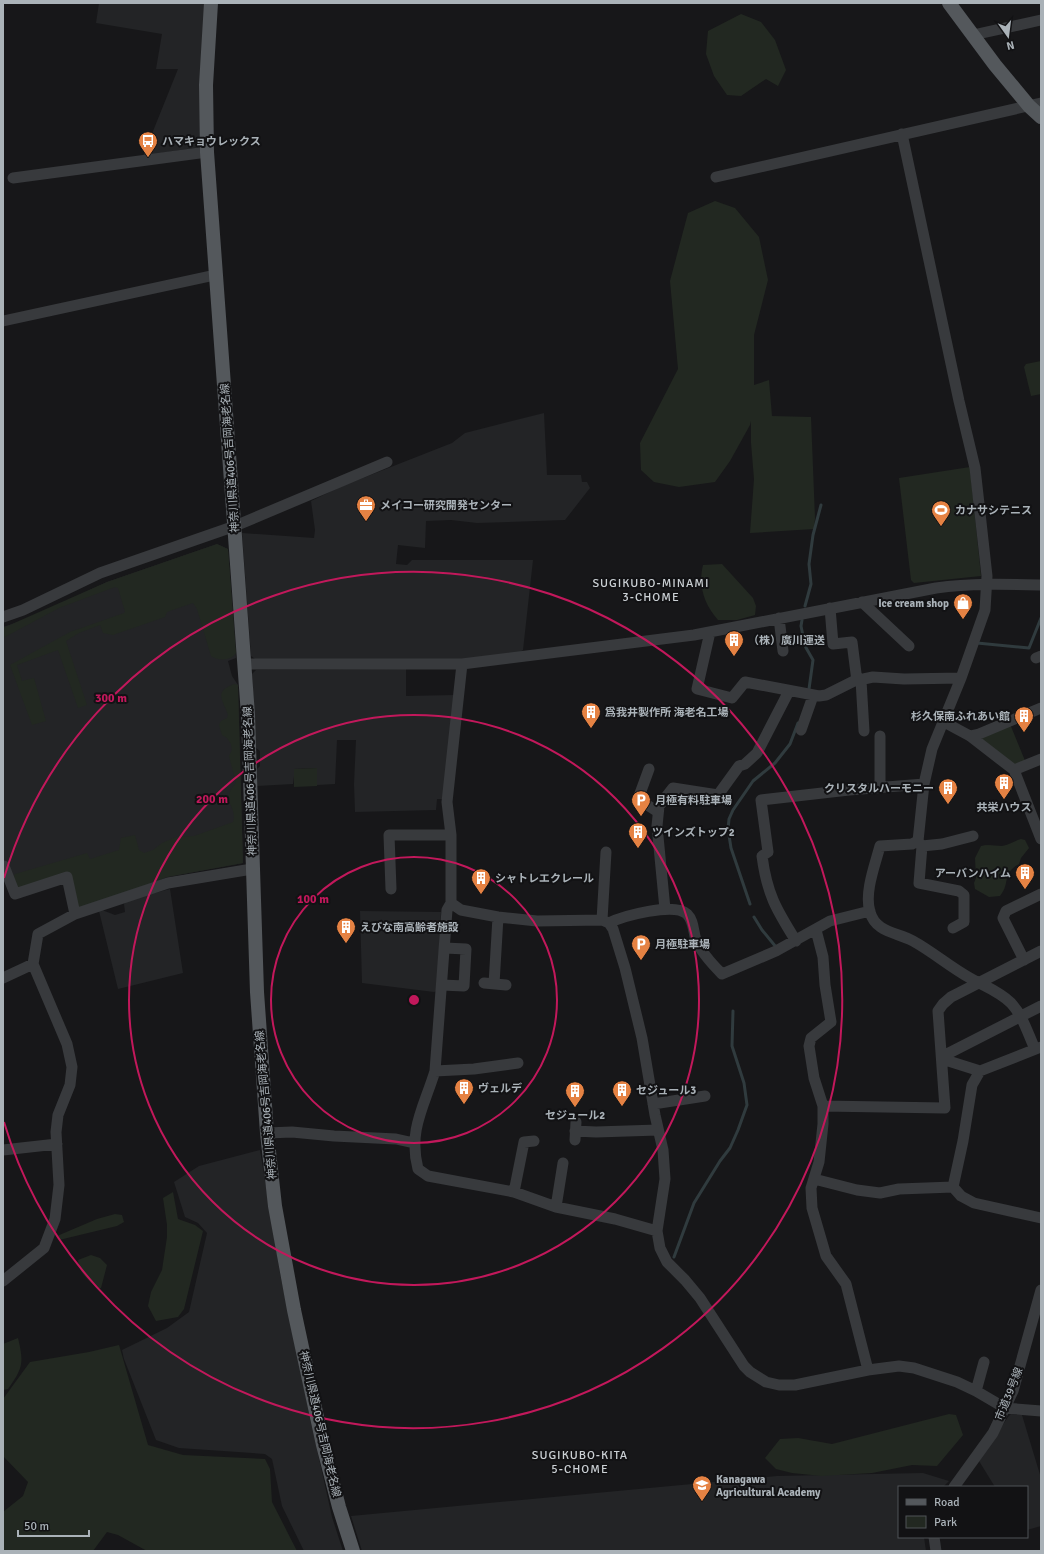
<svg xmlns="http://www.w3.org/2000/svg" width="1044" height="1554" font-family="Signika,'Noto Sans JP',sans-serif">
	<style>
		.built { fill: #232426 }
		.green { fill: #222821 }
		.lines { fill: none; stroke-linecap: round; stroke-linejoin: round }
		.stream { stroke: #303b3e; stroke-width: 3 }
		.minor { stroke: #383a3d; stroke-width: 11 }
		.major { stroke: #54585c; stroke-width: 14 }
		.ring { fill: none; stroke: #c2185b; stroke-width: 2 }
		.labels { text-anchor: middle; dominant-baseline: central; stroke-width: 4; stroke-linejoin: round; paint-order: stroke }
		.poi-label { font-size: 11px; font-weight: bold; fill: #aab2b8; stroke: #121214; text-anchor: start }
		.street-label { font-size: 11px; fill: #aab2b8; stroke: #121214 }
		.neighbourhood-label { font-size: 12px; letter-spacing: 1px; fill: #cbd0d4; stroke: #121214 }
		.centre { fill: #c2185b; stroke: #121214; stroke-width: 2 }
		.ring-label { font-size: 12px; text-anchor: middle; font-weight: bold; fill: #c2185b; stroke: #121214; stroke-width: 4; stroke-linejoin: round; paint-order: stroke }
	</style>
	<rect width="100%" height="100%" fill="#171719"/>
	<path class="built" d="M 99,3 L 206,3 L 200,147 L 143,156 L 178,69 L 156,69 L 162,34 L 96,23 Z
		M 544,413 L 547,475 L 581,475 L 582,482 L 587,482 L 590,488 L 565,520 L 477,523 L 451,520 L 426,521 L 425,548 L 398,545 L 396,564 L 407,565 L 412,560 L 533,560 L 523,650 L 519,653 L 461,661 L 255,659 L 251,656 L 242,533 L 314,538 L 315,530 L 311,501 L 340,487 L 452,443 L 465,433 Z
		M 217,544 L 228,549 L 236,658 L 228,661 L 232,676 L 238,685 L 243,863 L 167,877 L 82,910 L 71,873 L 19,890 L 3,864 L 3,627 L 24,620 L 107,582 Z
		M 406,669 L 406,696 L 455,695 L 445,799 L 437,799 L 436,810 L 355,812 L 354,784 L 356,740 L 337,740 L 335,784 L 317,785 L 317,768 L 295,769 L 293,784 L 257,786 L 257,769 L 260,766 L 260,751 L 256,748 L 252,674 L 256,670 Z
		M 170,889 L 183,973 L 118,989 L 99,911 L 102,910 L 115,915 L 125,912 L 124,904 L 127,900 Z
		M 360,911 L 441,912 L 437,991 L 434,992 L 362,983 Z
		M 260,1150 L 280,1273 L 312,1427 L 332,1517 L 343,1551 L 304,1551 L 282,1506 L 272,1459 L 265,1454 L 179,1448 L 156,1440 L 124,1359 L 122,1350 L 167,1328 L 189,1312 L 207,1233 L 198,1223 L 185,1217 L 174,1182 L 199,1166 Z
		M 1011,1414 L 1022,1415 L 1041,1478 L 1041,1526 L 1027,1530 L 1027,1487 L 995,1487 L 979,1461 L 1008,1417 Z
		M 923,1473 L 949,1481 L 943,1487 L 899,1487 L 899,1537 L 924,1537 L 926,1551 L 362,1551 L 351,1516 L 777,1476 Z"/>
	<path class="green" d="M 741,14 L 761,22 L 775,40 L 786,70 L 778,86 L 766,79 L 741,96 L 727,95 L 714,76 L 706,54 L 708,31 Z
		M 715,201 L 735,208 L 759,237 L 768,280 L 754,335 L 754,385 L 769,380 L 772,416 L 811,417 L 815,518 L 814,529 L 750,533 L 754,479 L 751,443 L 751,421 L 750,425 L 730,461 L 715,482 L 679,487 L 654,482 L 641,470 L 640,443 L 678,369 L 670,281 L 688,213 Z
		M 1041,361 L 1041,394 L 1031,396 L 1024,367 L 1026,364 Z
		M 970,467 L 981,576 L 914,583 L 911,580 L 899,478 Z
		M 217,544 L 228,549 L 236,653 C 231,661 218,661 211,656 L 197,609 L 193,603 L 167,612 L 165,617 L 113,635 L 103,633 L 100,625 L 79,633 L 66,641 L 87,705 L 78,708 L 58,650 L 17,665 L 22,681 L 34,678 L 46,721 L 32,725 L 10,665 L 70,632 L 124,613 L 125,612 L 118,588 L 115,587 L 59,608 L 3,638 L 3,628 L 107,582 Z
		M 722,564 L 753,598 L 756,606 L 755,615 L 737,620 L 718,620 C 704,604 698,586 703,565 Z
		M 234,684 L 238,685 L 243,863 L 167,877 L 82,910 L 77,907 L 71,873 L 19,890 L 13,878 L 15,874 L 87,853 L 90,859 L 119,850 L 121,838 L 135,835 L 139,850 L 144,853 L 153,850 L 162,843 L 176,837 L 194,836 L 233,822 C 238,806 219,801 236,783 L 229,756 L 232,750 L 231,744 L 227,738 L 222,735 L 219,725 L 221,721 L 227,718 L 228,715 C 222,698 214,692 234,684 Z
		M 1010,724 L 1026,763 L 1016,766 L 982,740 L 982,737 Z
		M 317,768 L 317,786 L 294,787 L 294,769 Z
		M 1021,839 L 1025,840 L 1029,848 L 1021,858 L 1019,864 C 1001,874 1011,883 1000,896 L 989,897 L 975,889 L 974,883 L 976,878 L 975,858 L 981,846 C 988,844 995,846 1002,846 C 1009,845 1014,841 1021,839 Z
		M 173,1192 L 178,1219 L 195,1225 L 203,1231 L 184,1309 L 178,1317 L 156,1321 L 148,1306 L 151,1292 L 162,1270 L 167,1237 L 167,1225 L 163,1198 Z
		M 115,1214 L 122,1215 L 124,1222 L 117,1226 L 59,1240 L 57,1236 L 97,1219 Z
		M 91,1255 L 100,1258 L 107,1265 L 101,1288 L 98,1289 C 88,1280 79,1273 78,1260 Z
		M 18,1338 C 24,1363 23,1368 8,1389 L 3,1390 L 3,1344 Z
		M 119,1345 L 148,1445 L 183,1455 L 265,1459 L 270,1469 L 272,1502 L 297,1551 L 147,1551 L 118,1535 L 107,1532 L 93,1551 L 3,1551 L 3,1512 L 23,1496 L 28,1482 L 3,1456 L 3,1399 L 30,1362 L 89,1352 Z
		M 949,1414 L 956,1415 L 963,1435 L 937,1466 L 912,1465 L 872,1473 L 822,1476 L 792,1473 L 776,1469 L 765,1458 L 780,1439 L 798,1438 L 832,1444 Z"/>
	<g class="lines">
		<path class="stream" d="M 805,606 L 811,584 L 809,564 L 813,535 L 821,505
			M 802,620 L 801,626 L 805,646 L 813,660 L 809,689
			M 977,643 L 1029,648 L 1041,618
			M 750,904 L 731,848 L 728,829 L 729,819 L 733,810 L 753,781 L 775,763 L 790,744 L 798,723
			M 754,917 L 762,930 L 776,947
			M 674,1257 L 694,1203 L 720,1161 L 730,1148 L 738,1130 L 747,1105 L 744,1083 L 732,1046 L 733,1011"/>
		<path class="minor" d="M 973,35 L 1041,20
			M 902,134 L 959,401 L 975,468 L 987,576 L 985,610 L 961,678 L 932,749 L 924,784 L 918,841
			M 716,177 L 1041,103
			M 13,178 L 207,152
			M 3,321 L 215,275
			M 862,602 L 909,646
			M 830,608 L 833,644 L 852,642 L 857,681
			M 3,617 L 23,610 L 100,573 L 235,526 L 387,462
			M 779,618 L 783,651
			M 710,632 L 697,689 L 732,698 L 745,682 L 819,696 L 826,695 L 854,681 L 873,677 L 904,679 L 961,678
			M 1036,658 L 1041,656
			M 245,664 L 462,664 L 694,635 L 936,588 C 971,583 1005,584 1041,585
			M 462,664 L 447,802 L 451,835 L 451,903 L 447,910 L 435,1071 C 424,1107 408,1130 418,1169 L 428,1176 L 514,1192 L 556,1207 L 615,1219 L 657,1231
			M 861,680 L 864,731
			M 944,722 L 970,736 L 1014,770 L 1041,839
			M 801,730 L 813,696
			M 970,736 L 979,734 L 1041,708
			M 649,769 L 638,799 L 658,812
			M 1014,770 L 1041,759
			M 880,787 L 880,736
			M 918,841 L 912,844 L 880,846 C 875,865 864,893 870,912 C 876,933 897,932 913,941 C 933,952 950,967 970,978 C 984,986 999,991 1011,1003 C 1023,1016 1028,1034 1035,1049
			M 918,841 L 922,846 L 919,883 L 959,891 L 964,895 L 964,922 L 953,928
			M 922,846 L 942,844 L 973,836
			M 3,867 L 4,866 L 15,894 L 67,877 L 75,914
			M 391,889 L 389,835 L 451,835
			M 451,903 L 461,910 L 498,917 L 537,921 L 602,920 L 609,923 L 613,929 L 625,968 L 642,1038 L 655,1115 L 663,1150 L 665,1179 L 657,1231 L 660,1248 L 667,1262 L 685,1280 L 700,1298 L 744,1366 L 750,1372 L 766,1382 L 779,1385 L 795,1385 L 868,1370 L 899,1366 L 914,1368 L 957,1382 L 976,1391 L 1005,1408 L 1041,1411
			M 665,909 L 657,826 L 659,806 L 673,788 L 718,795 L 739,766 L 745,764 L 757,753 L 789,691
			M 602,920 L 606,852
			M 609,923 C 623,916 674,902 687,914 C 694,921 693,931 696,940 C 701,952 713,965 722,974 L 776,951 L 830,921 L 870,911
			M 816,930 L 823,957 L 825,985 L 831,1022 L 811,1038 L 809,1046 L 814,1078 L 823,1106 L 823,1124 L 819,1162 L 811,1188 L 812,1208 L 826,1256 L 846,1284 L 868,1370
			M 796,941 C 776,909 767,894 762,856 L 768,852 L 761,800 L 849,790 L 924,784
			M 1024,960 L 1003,918 L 1006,911 L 1041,894
			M 3,978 L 33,964
			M 484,983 L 506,985
			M 494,984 L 498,917
			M 442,985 L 464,986 L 466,949 L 445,948
			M 942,1059 L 949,1053 L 1041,1006
			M 942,1059 L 980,1071
			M 435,1071 L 474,1069 L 518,1063
			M 653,1104 L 705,1096
			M 823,1106 L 945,1108 L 938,1011 L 943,1004 L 951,997 L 1041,951
			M 575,1131 L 596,1132 L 658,1130
			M 267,1133 L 292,1132 L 334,1136 L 396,1139 L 414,1143
			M 575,1140 L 576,1122
			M 3,1150 L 57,1144
			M 814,1179 L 857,1190 L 880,1193 L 899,1189 L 953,1187 L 961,1196 L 974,1203 L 1041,1218
			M 953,1187 L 963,1141 L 972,1085 L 980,1071 L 1041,1047
			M 514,1192 L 524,1142 L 534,1141
			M 556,1207 L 563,1163
			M 3,1281 L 44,1248 L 55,1219 L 59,1185 L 56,1132 L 58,1115 L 70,1085 L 72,1067 L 67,1044 L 33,964 L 38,934 L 75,914 L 168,883 L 252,869
			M 976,1391 L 984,1362
			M 954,1487 L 993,1433 L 1013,1391 L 1041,1290
			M 934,1537 L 936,1551"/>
		<path class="major" d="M 211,3 L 206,85 L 207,152 L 248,715 L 257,992 L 267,1133 L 275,1206 L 294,1310 L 323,1445 L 339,1507 L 353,1551
			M 949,3 L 995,65 L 1029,106 L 1041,117"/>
	</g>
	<g class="ring">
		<circle cx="414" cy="1000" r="143"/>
		<circle cx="414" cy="1000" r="285"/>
		<path d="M4 878A428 428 0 1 1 4 1122"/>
	</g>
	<defs>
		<symbol id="bus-pin" viewBox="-11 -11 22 30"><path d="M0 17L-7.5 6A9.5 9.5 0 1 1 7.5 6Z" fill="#e58243" stroke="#121214"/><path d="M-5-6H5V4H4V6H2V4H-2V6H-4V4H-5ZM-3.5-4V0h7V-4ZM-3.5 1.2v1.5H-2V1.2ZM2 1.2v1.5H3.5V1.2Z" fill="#fff"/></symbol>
		<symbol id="office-pin" viewBox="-11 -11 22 30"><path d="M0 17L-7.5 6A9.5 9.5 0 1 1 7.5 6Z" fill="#e58243" stroke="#121214"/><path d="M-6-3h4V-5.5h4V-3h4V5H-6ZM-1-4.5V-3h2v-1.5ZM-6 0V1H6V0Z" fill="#fff"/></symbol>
		<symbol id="stadium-pin" viewBox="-11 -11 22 30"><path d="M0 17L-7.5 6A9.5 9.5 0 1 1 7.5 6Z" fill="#e58243" stroke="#121214"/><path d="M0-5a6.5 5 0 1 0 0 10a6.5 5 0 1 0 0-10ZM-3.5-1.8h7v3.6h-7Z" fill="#fff"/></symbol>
		<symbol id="shop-pin" viewBox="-11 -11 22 30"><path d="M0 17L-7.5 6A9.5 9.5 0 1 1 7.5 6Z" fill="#e58243" stroke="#121214"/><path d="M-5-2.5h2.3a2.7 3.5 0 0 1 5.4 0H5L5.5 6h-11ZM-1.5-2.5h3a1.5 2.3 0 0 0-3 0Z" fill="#fff"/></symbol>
		<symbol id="building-pin" viewBox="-11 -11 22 30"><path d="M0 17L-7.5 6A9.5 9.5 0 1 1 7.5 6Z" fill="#e58243" stroke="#121214"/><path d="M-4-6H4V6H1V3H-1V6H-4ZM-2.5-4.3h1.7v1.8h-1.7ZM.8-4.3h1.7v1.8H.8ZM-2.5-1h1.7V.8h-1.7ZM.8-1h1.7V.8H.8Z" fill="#fff"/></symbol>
		<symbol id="parking-pin" viewBox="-11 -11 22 30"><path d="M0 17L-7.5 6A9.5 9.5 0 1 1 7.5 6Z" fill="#e58243" stroke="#121214"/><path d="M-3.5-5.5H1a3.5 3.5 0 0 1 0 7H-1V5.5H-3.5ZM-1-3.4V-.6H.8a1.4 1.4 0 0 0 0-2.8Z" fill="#fff"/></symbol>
		<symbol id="university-pin" viewBox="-11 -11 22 30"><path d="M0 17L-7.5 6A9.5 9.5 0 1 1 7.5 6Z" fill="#e58243" stroke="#121214"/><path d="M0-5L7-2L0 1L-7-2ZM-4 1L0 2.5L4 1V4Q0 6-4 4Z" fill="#fff"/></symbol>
	</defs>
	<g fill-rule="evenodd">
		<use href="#bus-pin" x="137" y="130" width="22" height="30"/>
		<use href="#office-pin" x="355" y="494" width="22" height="30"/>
		<use href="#stadium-pin" x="930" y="499" width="22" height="30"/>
		<use href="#shop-pin" x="952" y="592" width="22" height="30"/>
		<use href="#building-pin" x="723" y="629" width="22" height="30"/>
		<use href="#building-pin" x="580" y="701" width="22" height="30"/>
		<use href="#building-pin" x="1013" y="705" width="22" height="30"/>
		<use href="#building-pin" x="993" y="772" width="22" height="30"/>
		<use href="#building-pin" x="937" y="777" width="22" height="30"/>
		<use href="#parking-pin" x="630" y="789" width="22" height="30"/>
		<use href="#building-pin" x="627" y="821" width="22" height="30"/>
		<use href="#building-pin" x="1014" y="862" width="22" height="30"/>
		<use href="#building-pin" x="470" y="867" width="22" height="30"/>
		<use href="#building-pin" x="335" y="916" width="22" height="30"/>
		<use href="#parking-pin" x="630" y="933" width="22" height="30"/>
		<use href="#building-pin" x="453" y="1077" width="22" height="30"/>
		<use href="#building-pin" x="611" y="1079" width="22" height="30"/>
		<use href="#building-pin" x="564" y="1080" width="22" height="30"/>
		<use href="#university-pin" x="691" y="1474" width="22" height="30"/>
	</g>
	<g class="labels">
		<g class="poi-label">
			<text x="162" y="141">ハマキョウレックス</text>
			<text x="380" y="505">メイコー研究開発センター</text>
			<text x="955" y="510">カナサシテニス</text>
			<text x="949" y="603" text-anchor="end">Ice cream shop</text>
			<text x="748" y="640">（株）廣川運送</text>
			<text x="605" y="712">爲我井製作所 海老名工場</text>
			<text x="1010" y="716" text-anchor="end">杉久保南ふれあい館</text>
			<text x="934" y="788" text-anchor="end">クリスタルハーモニー</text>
			<text x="655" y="800">月極有料駐車場</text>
			<text x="1004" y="807" text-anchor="middle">共栄ハウス</text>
			<text x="652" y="832">ツインズトップ2</text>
			<text x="1011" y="873" text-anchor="end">アーバンハイム</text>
			<text x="495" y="878">シャトレエクレール</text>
			<text x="360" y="927">えびな南高齢者施設</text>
			<text x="655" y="944">月極駐車場</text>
			<text x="478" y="1088">ヴェルデ</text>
			<text x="636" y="1090">セジュール3</text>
			<text x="575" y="1115" text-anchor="middle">セジュール2</text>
			<text x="716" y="1479">Kanagawa<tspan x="716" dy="13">Agricultural Academy</tspan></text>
		</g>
		<g class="street-label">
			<text transform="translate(230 458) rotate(-94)">神奈川県道406号吉岡海老名線</text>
			<text transform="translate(250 781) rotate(-92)">神奈川県道406号吉岡海老名線</text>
			<text transform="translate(266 1105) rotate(-95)">神奈川県道406号吉岡海老名線</text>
			<text transform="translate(1009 1394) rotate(-68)">市道39号線</text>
			<text transform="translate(320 1424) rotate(77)">神奈川県道406号吉岡海老名線</text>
		</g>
		<g class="neighbourhood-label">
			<text x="651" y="583">SUGIKUBO-MINAMI<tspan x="651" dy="14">3-CHOME</tspan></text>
			<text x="580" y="1455">SUGIKUBO-KITA<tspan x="580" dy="14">5-CHOME</tspan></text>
		</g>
	</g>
	<circle cx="414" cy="1000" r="6" class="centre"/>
	<g class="ring-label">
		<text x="111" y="702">300 m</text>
		<text x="212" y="803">200 m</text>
		<text x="313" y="903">100 m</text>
	</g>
	<rect width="1044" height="1554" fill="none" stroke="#aab2b8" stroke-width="8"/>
	<rect x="898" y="1486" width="130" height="52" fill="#121214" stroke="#4f5256"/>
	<rect x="906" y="1499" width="20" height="6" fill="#54585c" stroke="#4f5256"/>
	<text x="934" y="1506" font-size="12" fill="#aab2b8">Road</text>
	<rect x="906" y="1516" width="20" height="12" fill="#222821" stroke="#4f5256"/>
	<text x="934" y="1526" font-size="12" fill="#aab2b8">Park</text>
	<g transform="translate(1008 36) rotate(166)" stroke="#121214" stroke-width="3" paint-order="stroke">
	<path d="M0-3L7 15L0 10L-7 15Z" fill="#aab2b8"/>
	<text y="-6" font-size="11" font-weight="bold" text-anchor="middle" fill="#aab2b8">N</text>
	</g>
	<path d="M18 1530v6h71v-6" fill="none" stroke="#aab2b8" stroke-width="2"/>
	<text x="24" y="1530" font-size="12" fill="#aab2b8" stroke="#121214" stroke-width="3" paint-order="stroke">50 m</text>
</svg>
